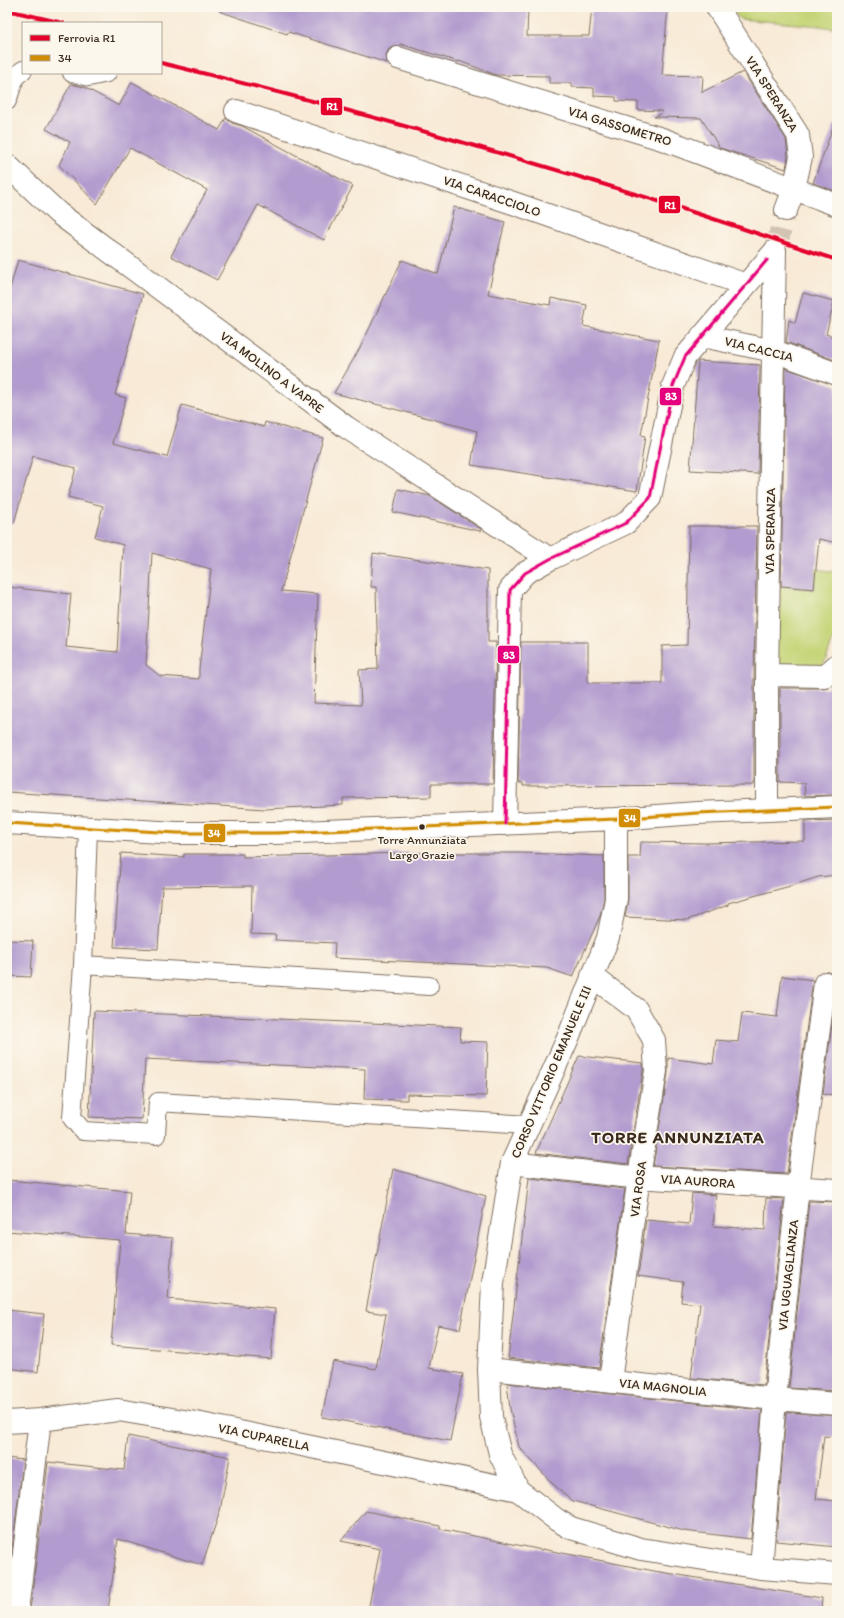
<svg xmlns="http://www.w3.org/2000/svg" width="844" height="1618" font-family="Itim,sans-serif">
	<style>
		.green { fill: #c5d476; stroke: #807f4a }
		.building { fill: #b29ccf; fill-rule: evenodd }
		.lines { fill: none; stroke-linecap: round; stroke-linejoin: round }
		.minor-tunnel { stroke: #d2c4b1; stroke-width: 22; stroke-dasharray: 22 11; stroke-linecap: butt }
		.service-casing { stroke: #7d6d5e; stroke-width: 20 }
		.minor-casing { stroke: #7d6d5e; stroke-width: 24 }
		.tertiary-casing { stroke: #7d6d5e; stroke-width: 24 }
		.service { stroke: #fff; stroke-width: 18 }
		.minor { stroke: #fff; stroke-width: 22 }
		.tertiary { stroke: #fff; stroke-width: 22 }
		.bus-1-casing { stroke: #fbf7ec; stroke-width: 6 }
		.bus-2-casing { stroke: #fbf7ec; stroke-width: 6 }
		.bus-1 { stroke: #d18d06; stroke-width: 3 }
		.bus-2 { stroke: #e5007d; stroke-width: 3 }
		.rail-1-casing { stroke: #fbf7ec; stroke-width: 7 }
		.rail-1 { stroke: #e4002b; stroke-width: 4 }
		.bus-dot { fill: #3b2a1e; stroke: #fbf7ec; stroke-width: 1.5 }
		.labels { text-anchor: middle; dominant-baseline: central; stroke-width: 3.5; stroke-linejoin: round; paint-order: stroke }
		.bus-label { font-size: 12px; fill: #3b2a1e; stroke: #fbf7ec }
		.street-label { font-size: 13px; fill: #3b2a1e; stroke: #fbf7ec }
		.district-label { font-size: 17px; font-weight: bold; letter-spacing: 1px; fill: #3b2a1e; stroke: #fbf7ec }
		.line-badge { stroke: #fbf7ec; stroke-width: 1.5 }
		.badge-label { font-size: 11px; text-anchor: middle; font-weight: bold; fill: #fff }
	</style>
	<rect width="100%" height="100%" fill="#fbf7ec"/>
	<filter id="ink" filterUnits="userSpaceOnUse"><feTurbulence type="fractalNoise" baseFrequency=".025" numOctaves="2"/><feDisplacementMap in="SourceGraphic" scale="8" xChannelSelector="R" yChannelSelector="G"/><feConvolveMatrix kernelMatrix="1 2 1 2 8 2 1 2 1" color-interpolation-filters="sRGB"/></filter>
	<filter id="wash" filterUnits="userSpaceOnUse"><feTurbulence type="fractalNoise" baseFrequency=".012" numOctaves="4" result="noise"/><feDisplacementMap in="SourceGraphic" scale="16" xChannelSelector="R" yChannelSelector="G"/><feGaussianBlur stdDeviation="0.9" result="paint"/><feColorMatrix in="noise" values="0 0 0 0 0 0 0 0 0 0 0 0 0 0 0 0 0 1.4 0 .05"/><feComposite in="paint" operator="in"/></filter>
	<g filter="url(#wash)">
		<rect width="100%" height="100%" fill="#f8ead6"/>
		<path class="green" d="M 730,7 L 837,7 L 837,29 L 820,26 L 740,19 Z
			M 816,569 L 837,572 L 837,630 L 822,669 L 775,669 L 775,585 L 814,589 Z"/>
		<g id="blocks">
			<path class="building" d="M 220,7 L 507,7 L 507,8 L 528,9 L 527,36 L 589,36 L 592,7 L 668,7 L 662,75 L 703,76 L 702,92 L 743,72 L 786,139 L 788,156 L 786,169 L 720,148 L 701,118 L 654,117 L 662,113 L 662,111 L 638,110 L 638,102 L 616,101 L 616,97 L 594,96 L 594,88 L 572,87 L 572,83 L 549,83 L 549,76 L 496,75 L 459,61 L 459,62 L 400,44 L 400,46 L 395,46 L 389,49 L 386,55 L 387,63 L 288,32 L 287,34 L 219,11 Z
				M 132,82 L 219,130 L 226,118 L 232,123 L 242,126 L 353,186 L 324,240 L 258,205 L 217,280 L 171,256 L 207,190 L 130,148 L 97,204 L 59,165 L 70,142 L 46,129 L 71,84 L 84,87 L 119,106 Z
				M 834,124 L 837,124 L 837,192 L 813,183 Z
				M 454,207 L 505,222 L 488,294 L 550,305 L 551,298 L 587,305 L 583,326 L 659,340 L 641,435 L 645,436 L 637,491 L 471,465 L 477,431 L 334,393 L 361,346 L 402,260 L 438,274 Z
				M 18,260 L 143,294 L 115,395 L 126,398 L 113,443 L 167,457 L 182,405 L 264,427 L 265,422 L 323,438 L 281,591 L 318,594 L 314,703 L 361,705 L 359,670 L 378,669 L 376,587 L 371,587 L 373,553 L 488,570 L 488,642 L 496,642 L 493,784 L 431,784 L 431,797 L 343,798 L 343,805 L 265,809 L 7,792 L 7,587 L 71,594 L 66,647 L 117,652 L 123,545 L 95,537 L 103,506 L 68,497 L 76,468 L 33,456 L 14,523 L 7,522 L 7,299 ZM 152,553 L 211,569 L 199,669 L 199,679 L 160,676 L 146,665 Z
				M 803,293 L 834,301 L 826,334 L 837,338 L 837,361 L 786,342 L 789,320 L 795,323 Z
				M 698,361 L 760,365 L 758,474 L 690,470 Z
				M 785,368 L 837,386 L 837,543 L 819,539 L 814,589 L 781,586 Z
				M 398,489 L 430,496 L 481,529 L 480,531 L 393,512 Z
				M 689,526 L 757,526 L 754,675 L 754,785 L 523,786 L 523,783 L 518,783 L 521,642 L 588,642 L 588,683 L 662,683 L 662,646 L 687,645 Z
				M 834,684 L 837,685 L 837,795 L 805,796 L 804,783 L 780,782 L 780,688 L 825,688 Z
				M 837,820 L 837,875 L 818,877 L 794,885 L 728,903 L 728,905 L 687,920 L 625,917 L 628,899 L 628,857 L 640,857 L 641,842 L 705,843 L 805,841 L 805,821 Z
				M 121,853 L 184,857 L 184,854 L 243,854 L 243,857 L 410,853 L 521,853 L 604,856 L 604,898 L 600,916 L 573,977 L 547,968 L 334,958 L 335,943 L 275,940 L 276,935 L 251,934 L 252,886 L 162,887 L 158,949 L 114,947 Z
				M 7,940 L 33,941 L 31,977 L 7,976 Z
				M 782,976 L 813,980 L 787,1174 L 653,1166 L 668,1073 L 668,1058 L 713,1064 L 716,1040 L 738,1042 L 742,1013 L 777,1017 Z
				M 836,992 L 837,992 L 837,1095 L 823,1094 Z
				M 94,1011 L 461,1027 L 460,1041 L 488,1042 L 486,1096 L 407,1094 L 407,1100 L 364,1099 L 365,1069 L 145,1059 L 142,1119 L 89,1117 Z
				M 579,1056 L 643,1063 L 643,1070 L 628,1164 L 536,1153 Z
				M 393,1169 L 486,1196 L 460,1329 L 438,1325 L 429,1368 L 463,1374 L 450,1441 L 322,1417 L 333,1361 L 376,1369 L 386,1314 L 366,1311 Z
				M 529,1178 L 625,1189 L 599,1368 L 508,1358 Z
				M 7,1180 L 130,1191 L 126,1234 L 173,1238 L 168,1299 L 275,1309 L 271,1359 L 111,1345 L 120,1240 L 7,1231 Z
				M 692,1193 L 716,1195 L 713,1226 L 765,1230 L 766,1198 L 784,1199 L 764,1385 L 691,1378 L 700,1304 L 681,1302 L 683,1282 L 638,1276 L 646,1220 L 689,1224 Z
				M 809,1201 L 837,1202 L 837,1391 L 789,1388 Z
				M 7,1310 L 44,1314 L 38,1372 L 7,1368 Z
				M 507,1383 L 762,1410 L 751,1539 L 684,1531 L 573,1501 L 553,1484 L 519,1447 L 510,1409 Z
				M 786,1412 L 837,1416 L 837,1437 L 824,1436 L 816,1499 L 837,1501 L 837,1547 L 776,1541 Z
				M 128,1436 L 230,1457 L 220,1511 L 202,1565 L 118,1539 L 108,1611 L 30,1611 L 48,1462 L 124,1470 Z
				M 7,1458 L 23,1460 L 7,1589 Z
				M 366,1511 L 440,1526 L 440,1529 L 542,1550 L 542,1549 L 654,1571 L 822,1598 L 821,1611 L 368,1611 L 380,1549 L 341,1541 Z"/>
		</g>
	</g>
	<g filter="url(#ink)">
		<use href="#blocks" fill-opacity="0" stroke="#7d6d5e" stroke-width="1"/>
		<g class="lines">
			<path class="minor-tunnel" d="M 775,251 L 786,210"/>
			<defs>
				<path id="service" d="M 72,73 L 89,77 L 107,73
					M 7,101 L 15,77 L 23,70
					M 88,829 L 83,965 L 72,1118 L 83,1131 L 156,1135 L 158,1102 L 529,1125
					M 83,965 L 429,986"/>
				<path id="minor" d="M 717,7 L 798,135 L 801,157 L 794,189 L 786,210
					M 398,58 L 662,139 L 837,205
					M 236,111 L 516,204 L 746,285
					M 7,165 L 58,213 L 346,427 L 550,559
					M 702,336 L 774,351 L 837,374
					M 767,675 L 825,676 L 837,665
					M 767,810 L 767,675 L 775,251
					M 505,824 L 510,590 L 525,573 L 550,559 L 626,523 L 650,498 L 673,386 L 685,357 L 775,251
					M 592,976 L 636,1009 L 654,1040 L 656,1071 L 639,1177 L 610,1381
					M 512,1163 L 621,1176 L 837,1190
					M 489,1369 L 775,1399 L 837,1404
					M 7,1422 L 40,1420 L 118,1410 L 196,1423 L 518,1490
					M 761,1568 L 775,1399 L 798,1187 L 825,983
					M 17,1611 L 40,1420"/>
				<path id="tertiary" d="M 616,819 L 616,899 L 608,938 L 568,1038 L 512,1163 L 493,1283 L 489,1369 L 491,1417 L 500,1454 L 518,1490 L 557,1520 L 571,1528 L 641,1549 L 761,1568 L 837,1574
					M 7,823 L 177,833 L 276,833 L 616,819 L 697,813 L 837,807"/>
			</defs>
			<use href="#service" class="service-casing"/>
			<use href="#minor" class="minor-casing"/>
			<use href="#tertiary" class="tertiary-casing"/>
			<use href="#service" class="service"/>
			<use href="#minor" class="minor"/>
			<use href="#tertiary" class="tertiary"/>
			<defs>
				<path id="bus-1" d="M 7,823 L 177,833 L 276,833 L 616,819 L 697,813 L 837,807"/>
				<path id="bus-2" d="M 505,824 L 510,590 L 525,573 L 550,559 L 626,523 L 650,498 L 673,386 L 685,357 L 767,260"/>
			</defs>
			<use href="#bus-1" class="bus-1-casing"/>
			<use href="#bus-2" class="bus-2-casing"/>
			<use href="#bus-1" class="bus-1"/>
			<use href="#bus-2" class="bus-2"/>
			<defs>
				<path id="rail-1" d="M 7,10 L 63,23
					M 161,63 C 324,102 485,147 645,197 C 710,217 773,239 837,260"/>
			</defs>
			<use href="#rail-1" class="rail-1-casing"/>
			<use href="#rail-1" class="rail-1"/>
		</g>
	</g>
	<circle class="bus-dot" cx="422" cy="827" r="3.5"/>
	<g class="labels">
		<g class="bus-label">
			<text x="422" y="840">Torre Annunziata<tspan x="422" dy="15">Largo Grazie</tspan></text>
		</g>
		<g class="street-label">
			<text transform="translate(772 94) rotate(58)">VIA SPERANZA</text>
			<text transform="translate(620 126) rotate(17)">VIA GASSOMETRO</text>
			<text transform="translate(492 196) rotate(19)">VIA CARACCIOLO</text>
			<text transform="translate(759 349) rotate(14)">VIA CACCIA</text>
			<text transform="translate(272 372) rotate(37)">VIA MOLINO A VAPRE</text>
			<text transform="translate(770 531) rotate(-89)">VIA SPERANZA</text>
			<text transform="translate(551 1072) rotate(-67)">CORSO VITTORIO EMANUELE III</text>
			<text transform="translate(698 1181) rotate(4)">VIA AURORA</text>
			<text transform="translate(638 1189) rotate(-82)">VIA ROSA</text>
			<text transform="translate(788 1275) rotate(-84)">VIA UGUAGLIANZA</text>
			<text transform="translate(663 1387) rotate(6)">VIA MAGNOLIA</text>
			<text transform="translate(264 1437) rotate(12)">VIA CUPARELLA</text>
		</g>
		<g class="district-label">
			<text x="678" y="1137">TORRE ANNUNZIATA</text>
		</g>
	</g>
	<g class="line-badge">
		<rect x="320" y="97" width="23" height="19" rx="4" fill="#e4002b"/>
		<rect x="658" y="195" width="23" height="19" rx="4" fill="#e4002b"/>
		<rect x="659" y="387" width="23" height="19" rx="4" fill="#e5007d"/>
		<rect x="497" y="645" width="23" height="19" rx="4" fill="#e5007d"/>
		<rect x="618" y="808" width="23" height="20" rx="4" fill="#d18d06"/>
		<rect x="203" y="823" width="23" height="20" rx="4" fill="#d18d06"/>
	</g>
	<g class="badge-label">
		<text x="332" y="110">R1</text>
		<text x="670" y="209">R1</text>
		<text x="671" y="400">83</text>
		<text x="509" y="659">83</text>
		<text x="630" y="822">34</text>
		<text x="214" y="837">34</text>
	</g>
	<rect width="844" height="1618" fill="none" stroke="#fbf7ec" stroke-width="24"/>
	<rect x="22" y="22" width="140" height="52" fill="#fbf7ec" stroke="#aea59a"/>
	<rect x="30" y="35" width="20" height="6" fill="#e4002b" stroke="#aea59a"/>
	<text x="58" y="42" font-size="12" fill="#3b2a1e">Ferrovia R1</text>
	<rect x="30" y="55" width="20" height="6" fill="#d18d06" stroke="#aea59a"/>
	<text x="58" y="62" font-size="12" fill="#3b2a1e">34</text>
</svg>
